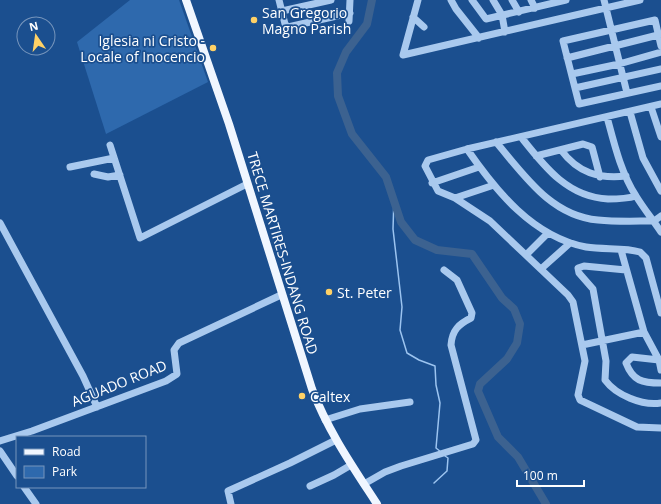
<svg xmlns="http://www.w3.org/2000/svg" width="661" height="504" font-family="'Open Sans',sans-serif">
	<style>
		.green { fill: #2e69ad }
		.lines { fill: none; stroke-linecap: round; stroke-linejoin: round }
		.stream { stroke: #9cc4f0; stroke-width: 1.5 }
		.river { stroke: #3c6290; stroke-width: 8 }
		.minor { stroke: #a9c9ee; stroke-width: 7 }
		.major { stroke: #f0f6ff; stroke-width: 8 }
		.poi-dot { fill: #ffd166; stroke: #1b4f8f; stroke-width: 1.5 }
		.labels { text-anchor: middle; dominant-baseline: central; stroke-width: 3.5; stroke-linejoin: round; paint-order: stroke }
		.poi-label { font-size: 14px; fill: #fff; stroke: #1b4f8f; text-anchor: start }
		.street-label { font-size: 14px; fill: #fff; stroke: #1b4f8f }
	</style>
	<rect width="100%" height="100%" fill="#1b4f8f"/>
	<path class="green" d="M 130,0 L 179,0 L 208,82 L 106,134 L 77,42 Z"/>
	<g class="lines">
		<path class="stream" d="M 394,198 L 393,229 L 402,307 L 400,330 L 407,353 L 419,360 L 435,366 L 436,385 L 440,403 L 436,448 L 441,452
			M 434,483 L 447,471 L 448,458 L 445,456"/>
		<path class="river" d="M 372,0 L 367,24 L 346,52 L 337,73 L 338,96 L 352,134 L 386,177 L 401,222 L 415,240 L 437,250 L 472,254 L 502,298 L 514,309 L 520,324 L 517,343 L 507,359 L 480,384 L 478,391 L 498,437 L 518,457 L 546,504"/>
		<path class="minor" d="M 279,0 L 285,24 L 288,27 L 350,13
			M 418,0 L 403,55 L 640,0
			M 451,0 L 456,9 L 479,38
			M 472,0 L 486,19 L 566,0
			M 493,0 L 502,15 L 505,32
			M 512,0 L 519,12
			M 531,0 L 535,8
			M 604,0 L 627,93
			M 282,11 L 331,0
			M 413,17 L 424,27
			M 349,21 L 350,0
			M 661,46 L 655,20 L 563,41 L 579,104 L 661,86
			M 567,58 L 658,35
			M 572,74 L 619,64 L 661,52
			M 575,88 L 661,69
			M 661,104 L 467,149 L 428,160 L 425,166 L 438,191 L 455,198 L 490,221 L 568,295 L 573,302 L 585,361 L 578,395 L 580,400 L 637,427 L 661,428
			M 651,107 L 661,137
			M 630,112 L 643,158 L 661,191
			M 607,117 C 614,143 621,173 636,196 C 644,209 653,220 661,232
			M 521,137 C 544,166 567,197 608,199 C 618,199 626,199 636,196
			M 496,142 C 524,175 551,216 598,220 C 617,222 636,221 654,221 L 661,216
			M 110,145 L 140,238 L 247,184
			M 467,149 C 496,191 533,237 586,247 C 604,250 624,247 640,252 L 646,258 L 661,313
			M 561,150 C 578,173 599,179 626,176
			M 536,156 L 583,144 L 592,147 L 600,177
			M 70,167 L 114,158
			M 94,174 L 108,177 L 120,175
			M 432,183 L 479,167
			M 455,198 L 494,185
			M 0,223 L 83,376 L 97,407
			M 621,250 L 644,332 L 659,360 L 661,370
			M 526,255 L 548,233
			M 541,269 L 570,243
			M 626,270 L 584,266 L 578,268 L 579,273 L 593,289 L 606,361 L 605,380 C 616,395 642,406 661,403
			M 582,345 L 644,332
			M 659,360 L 632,357 L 626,363 C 633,381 642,383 661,383
			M 325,420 L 360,409 L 410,402
			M 0,441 L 32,431 L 166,381 L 177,374 L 174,350 L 179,343 L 281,295
			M 0,451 L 17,476
			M 364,484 L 385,472 L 401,466 L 473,444 L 476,440 L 451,345 C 452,330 459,324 471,318 L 472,313 L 457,280 L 444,270
			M 310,486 L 334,475 L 351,465
			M 24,487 L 36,504
			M 231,504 L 228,491 L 290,463 L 336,440"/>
		<path class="major" d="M 186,0 L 229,124 L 312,389 C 328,431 353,467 377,504"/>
	</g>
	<g class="poi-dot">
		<circle cx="254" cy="20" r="4"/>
		<circle cx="213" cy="48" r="4"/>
		<circle cx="329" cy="292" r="4"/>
		<circle cx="302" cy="396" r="4"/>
	</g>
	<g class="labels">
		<g class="poi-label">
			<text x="262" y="12">San Gregorio<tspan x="262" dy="16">Magno Parish</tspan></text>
			<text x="205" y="40" text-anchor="end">Iglesia ni Cristo -<tspan x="205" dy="16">Locale of Inocencio</tspan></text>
			<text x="337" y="292">St. Peter</text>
			<text x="310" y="396">Caltex</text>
		</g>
		<g class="street-label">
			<text transform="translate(283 253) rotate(73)">TRECE MARTIRES-INDANG ROAD</text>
			<text transform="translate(119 383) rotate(-22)">AGUADO ROAD</text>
		</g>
	</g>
	<rect x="16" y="436" width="130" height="52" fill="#1b4f8f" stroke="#7695bc"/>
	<rect x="24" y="449" width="20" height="6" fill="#f0f6ff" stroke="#7695bc"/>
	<text x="52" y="456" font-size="12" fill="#ffffff">Road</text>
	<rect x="24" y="466" width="20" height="12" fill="#2e69ad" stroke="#7695bc"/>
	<text x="52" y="476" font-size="12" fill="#ffffff">Park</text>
	<g transform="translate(36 36) rotate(347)"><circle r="19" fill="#1b4f8f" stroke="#7695bc"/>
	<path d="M0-3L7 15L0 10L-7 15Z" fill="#ffd166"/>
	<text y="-6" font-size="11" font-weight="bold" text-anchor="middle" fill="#ffffff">N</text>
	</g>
	<path d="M517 480v6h67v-6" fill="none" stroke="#ffffff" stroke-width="2"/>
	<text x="523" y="480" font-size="12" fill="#ffffff" stroke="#1b4f8f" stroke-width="3" paint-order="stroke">100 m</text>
</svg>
